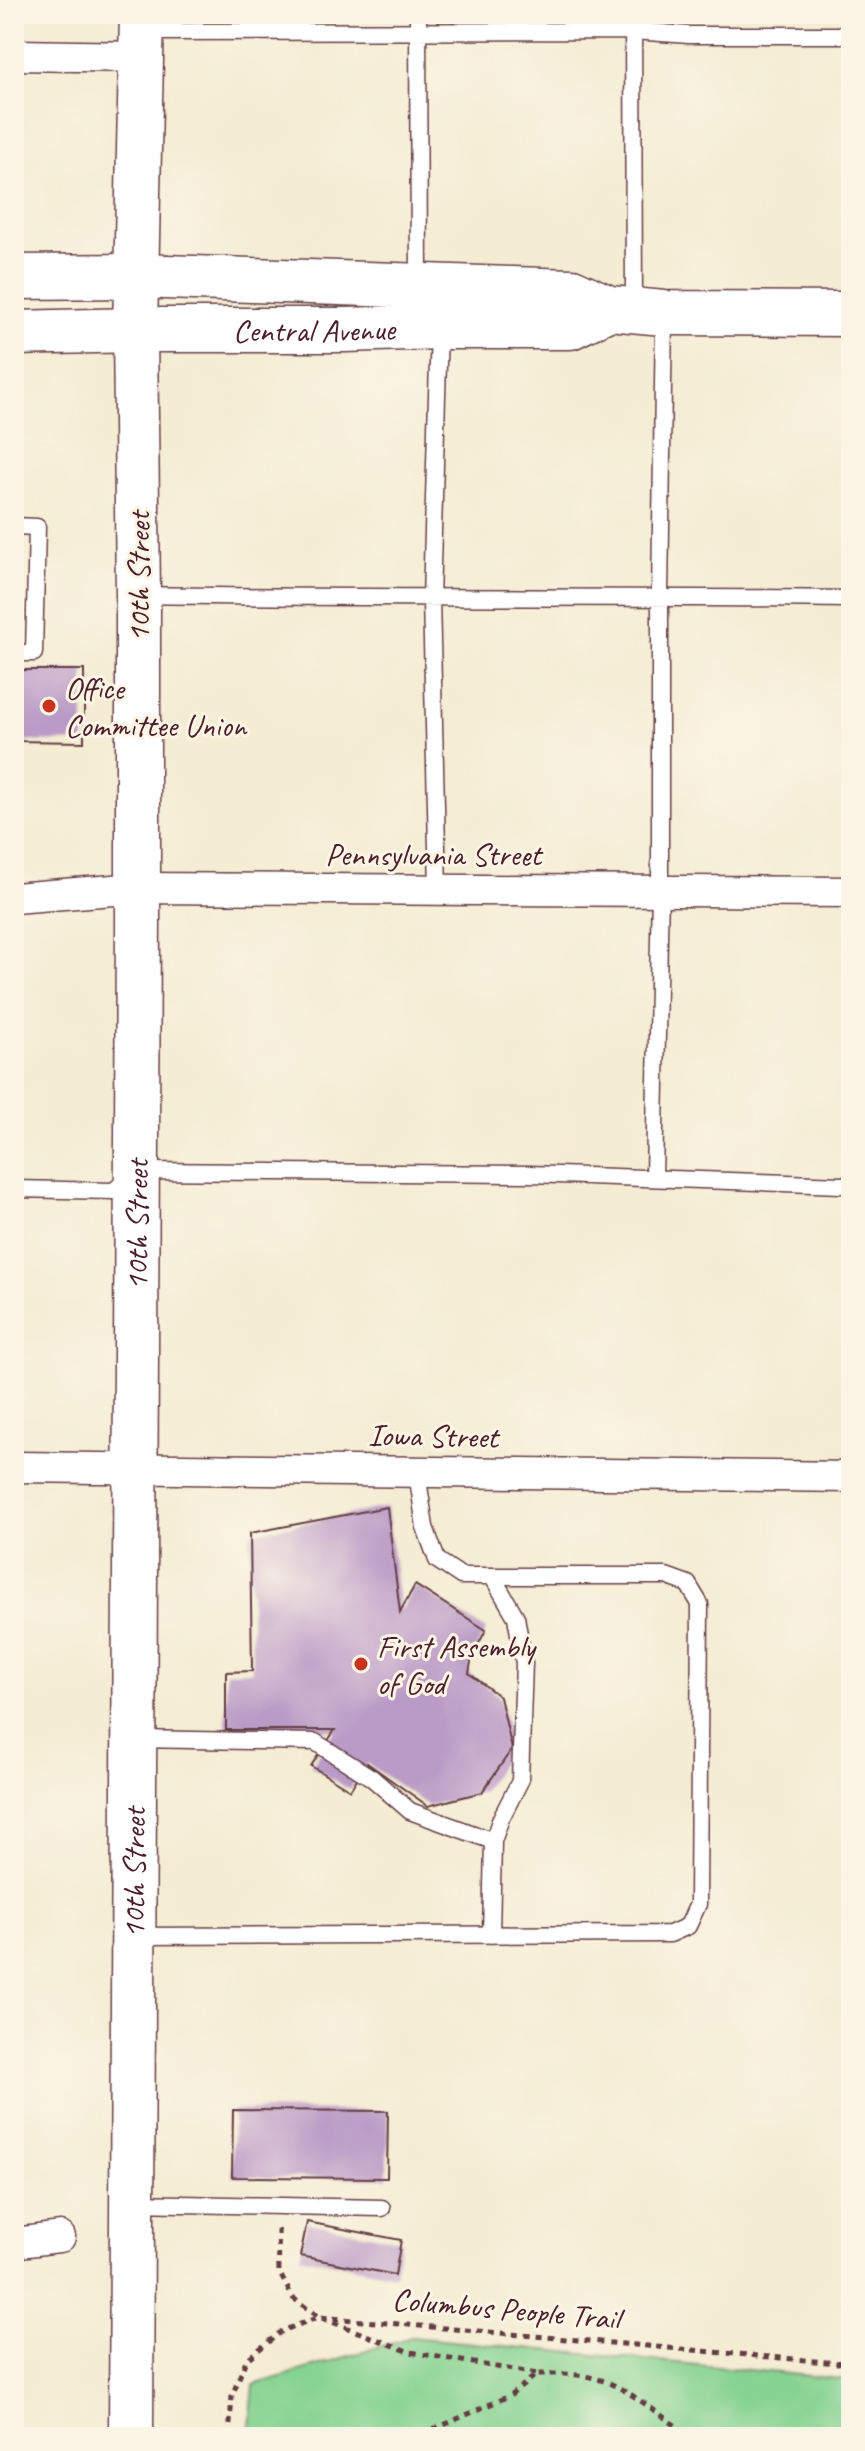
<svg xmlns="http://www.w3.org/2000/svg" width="865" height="2451" font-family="Caveat,sans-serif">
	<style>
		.green { fill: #86d391; stroke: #68795e; stroke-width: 2 }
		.building { fill: #ba9ac6 }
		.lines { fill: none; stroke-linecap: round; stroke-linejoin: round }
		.lane-casing { stroke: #643e44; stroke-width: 19 }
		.street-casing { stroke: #643e44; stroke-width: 33 }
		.secondary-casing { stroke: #643e44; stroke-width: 47 }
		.primary-casing { stroke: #643e44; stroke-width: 47 }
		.path { stroke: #643e44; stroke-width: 5; stroke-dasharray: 6 6; stroke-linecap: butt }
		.lane { stroke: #fff; stroke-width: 16 }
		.street { stroke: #fff; stroke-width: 30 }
		.secondary { stroke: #fff; stroke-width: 44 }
		.primary { stroke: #fff; stroke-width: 44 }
		.poi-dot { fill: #c8321e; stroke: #fcf5e5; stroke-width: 3 }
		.labels { text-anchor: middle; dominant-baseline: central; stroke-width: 6; stroke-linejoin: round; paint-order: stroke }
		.street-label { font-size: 32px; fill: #4a1f2b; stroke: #fcf5e5 }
		.poi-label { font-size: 32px; fill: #4a1f2b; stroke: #fcf5e5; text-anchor: start }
	</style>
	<rect width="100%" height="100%" fill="#fcf5e5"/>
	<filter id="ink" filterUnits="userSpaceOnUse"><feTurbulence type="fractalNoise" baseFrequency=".0125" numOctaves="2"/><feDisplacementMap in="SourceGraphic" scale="16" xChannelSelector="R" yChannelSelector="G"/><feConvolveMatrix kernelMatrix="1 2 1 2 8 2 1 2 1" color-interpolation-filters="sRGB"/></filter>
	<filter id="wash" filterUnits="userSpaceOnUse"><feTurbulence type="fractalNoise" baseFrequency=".006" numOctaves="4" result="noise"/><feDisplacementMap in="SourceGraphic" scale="32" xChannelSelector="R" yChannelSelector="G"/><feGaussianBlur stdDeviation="1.8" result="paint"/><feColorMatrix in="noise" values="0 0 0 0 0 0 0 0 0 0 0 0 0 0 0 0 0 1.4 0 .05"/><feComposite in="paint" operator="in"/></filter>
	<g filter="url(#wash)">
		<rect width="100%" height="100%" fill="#f4ecd3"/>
		<path class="green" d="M 411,2337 L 851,2380 L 851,2437 L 249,2437 L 254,2385 Z"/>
		<g id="blocks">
			<path class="building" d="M 14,670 L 84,670 L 84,742 L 14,741 Z
				M 387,1507 L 400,1612 L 415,1585 L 486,1630 L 472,1656 L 469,1673 L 500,1697 L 512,1749 L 482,1792 L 428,1806 L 367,1763 L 350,1790 L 311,1766 L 335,1730 L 226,1730 L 226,1672 L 252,1671 L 250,1533 Z
				M 233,2110 L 388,2111 L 387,2178 L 232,2177 Z
				M 307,2222 L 401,2240 L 395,2275 L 300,2256 Z"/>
		</g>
	</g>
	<g filter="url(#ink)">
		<use href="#blocks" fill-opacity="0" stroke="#643e44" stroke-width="2"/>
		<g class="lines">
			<defs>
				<path id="lane" d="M 418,14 L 419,284
					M 633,14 L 634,308
					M 145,32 L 634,31 L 689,35 L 851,35
					M 14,526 L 37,527 L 34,653 L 14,653
					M 140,595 C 377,599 614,596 851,599
					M 438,890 L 431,599 L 439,329
					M 654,1177 L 660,891 L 660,597 L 664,314
					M 14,1189 L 114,1191 L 136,1171 L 529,1174 L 842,1185 L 851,1183
					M 135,1739 L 315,1742 L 372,1778 L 410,1811 L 493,1841
					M 491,1935 L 493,1841 L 501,1818 L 520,1781 L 524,1663 L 516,1617 L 492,1576
					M 134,1936 L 670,1934 L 688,1926 L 698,1904 L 700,1604 L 688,1584 L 666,1576 L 461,1576 L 437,1560 L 425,1527 L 417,1472
					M 133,2203 L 382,2208"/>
				<path id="street" d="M 14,55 L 142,57
					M 14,898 L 138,888 L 851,892
					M 14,1467 L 851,1477
					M 14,2243 L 60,2237"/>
				<g id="secondary">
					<path id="s1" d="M 131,2437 L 138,919 L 138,595 L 135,330 L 142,14"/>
				</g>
				<g id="primary">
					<path d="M 14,277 L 137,276 L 572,291 L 609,308 L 664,313 L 851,314"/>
					<path id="s2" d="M 14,333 L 135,330 L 345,330 L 439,327 L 570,327 L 609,308"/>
				</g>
			</defs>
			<use href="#lane" class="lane-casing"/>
			<use href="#street" class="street-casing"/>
			<use href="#secondary" class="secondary-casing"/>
			<use href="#primary" class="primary-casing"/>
			<path class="path" d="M 278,2229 L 279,2272 L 293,2298 L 319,2317 L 410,2352 L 537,2374
				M 398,2435 L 430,2431 L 511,2395 L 537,2374 C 558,2374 580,2373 601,2380 C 628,2388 667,2421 693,2437
				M 229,2437 L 232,2396 L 246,2360 L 282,2331 L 319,2317 L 838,2363 L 851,2356"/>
			<use href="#lane" class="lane"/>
			<use href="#street" class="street"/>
			<use href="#secondary" class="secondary"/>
			<use href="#primary" class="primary"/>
		</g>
	</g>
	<g class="poi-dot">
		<circle cx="49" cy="706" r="8"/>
		<circle cx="361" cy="1664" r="8"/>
	</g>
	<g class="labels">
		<g class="street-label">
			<text stroke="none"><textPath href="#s2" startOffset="300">Central Avenue</textPath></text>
			<text transform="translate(138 577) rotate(-90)">10th Street</text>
			<text x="433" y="854">Pennsylvania Street</text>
			<text stroke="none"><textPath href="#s1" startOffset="1212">10th Street</textPath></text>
			<text transform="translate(433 1436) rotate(1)">Iowa Street</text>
			<text stroke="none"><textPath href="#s1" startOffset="564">10th Street</textPath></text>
			<text transform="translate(506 2309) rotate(5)">Columbus People Trail</text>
		</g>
		<g class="poi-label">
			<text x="65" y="688">Office<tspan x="65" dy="37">Committee Union</tspan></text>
			<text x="377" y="1646">First Assembly<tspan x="377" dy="37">of God</tspan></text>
		</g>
	</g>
	<rect width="865" height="2451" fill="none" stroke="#fcf5e5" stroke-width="48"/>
</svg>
